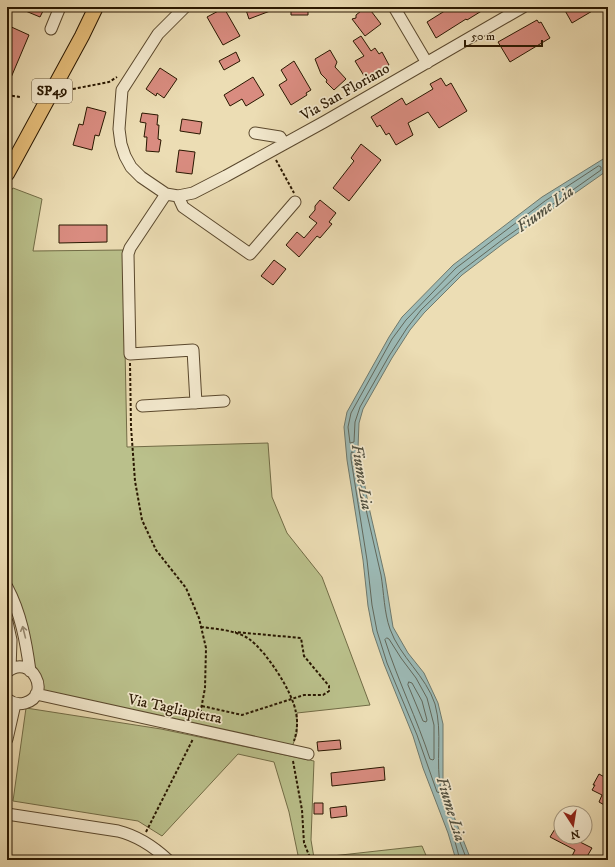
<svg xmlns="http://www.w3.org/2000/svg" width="615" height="867" font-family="'IM FELL DW Pica',serif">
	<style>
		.green { fill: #bac08b; stroke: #726c46 }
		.water { fill: #9cbab6; stroke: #6e796d }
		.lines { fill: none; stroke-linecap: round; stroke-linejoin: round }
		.shore { stroke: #62685b; stroke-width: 1 }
		.building { fill: #d98c80; stroke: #291700 }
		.minor-casing { stroke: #5a482d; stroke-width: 13 }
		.major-casing { stroke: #291700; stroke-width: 16 }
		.path { stroke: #291700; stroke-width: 2; stroke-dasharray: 3 2; stroke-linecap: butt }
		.minor { stroke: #f3e9ce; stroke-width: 11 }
		.major { stroke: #e6be7a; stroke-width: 14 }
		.oneway { stroke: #988a71 }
		.labels { text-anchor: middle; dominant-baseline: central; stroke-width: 3.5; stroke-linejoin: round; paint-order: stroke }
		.shield { fill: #f3e9ce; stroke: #66563e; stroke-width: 1 }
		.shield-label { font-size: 14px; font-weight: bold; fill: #291700 }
		.street-label { font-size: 15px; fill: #291700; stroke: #f3e9ce }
		.water-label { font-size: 16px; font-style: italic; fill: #515040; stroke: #f3e9ce }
	</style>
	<rect width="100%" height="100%" fill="#ecddb4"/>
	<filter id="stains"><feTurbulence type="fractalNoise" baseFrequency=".005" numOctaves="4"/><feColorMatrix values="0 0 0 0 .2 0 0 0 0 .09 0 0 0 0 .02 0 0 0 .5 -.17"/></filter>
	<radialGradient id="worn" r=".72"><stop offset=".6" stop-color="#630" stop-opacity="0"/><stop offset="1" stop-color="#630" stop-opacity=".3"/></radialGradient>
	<path class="green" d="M 13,188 L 42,199 L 33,251 L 123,250 L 127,447 L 268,443 L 272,497 L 287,533 L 322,577 L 370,705 L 297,713 L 297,733 L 291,750 L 36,694 L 7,587 L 7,196 Z
		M 26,708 L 161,729 L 314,761 L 311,840 L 314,858 L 422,846 L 428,860 L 299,860 L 289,812 L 274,762 L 238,754 L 162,836 L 138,821 L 13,801 Z"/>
	<path class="water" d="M 608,156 L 608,170 L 504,243 L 462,275 L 424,313 L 410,330 L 392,358 L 363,409 L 359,423 L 358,448 L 368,503 L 385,577 L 393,627 L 408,653 L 424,673 L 438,703 L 443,724 L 443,781 L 453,814 L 471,860 L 456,860 L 448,833 L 423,768 L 413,736 L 384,664 L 373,632 L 368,606 L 363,560 L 347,460 L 344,427 L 347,412 L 389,337 L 402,317 L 453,265 L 542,197 Z"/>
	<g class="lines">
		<path class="shore" d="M 599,166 L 601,167 L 601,170 L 502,240 L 460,272 L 421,310 L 407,328 L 389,356 L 360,407 L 355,422 L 354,442 L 350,443 L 348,427 L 351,413 L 392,339 L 406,320 L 456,268 L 545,201 Z
			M 352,452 L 355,454 C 362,495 372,535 381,575 C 384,593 384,612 390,629 C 400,657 426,676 435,704 C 443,733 435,762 441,791 L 440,793 L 437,792 L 417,735 L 387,663 L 377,631 L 372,605 L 367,560 L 351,459 L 351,454 Z
			M 387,638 L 389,639 L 401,658 L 416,678 L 427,698 L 434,725 L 434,759 L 433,760 L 430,759 C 417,719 398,681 385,640 Z
			M 409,682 L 412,683 L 422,701 L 427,720 L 426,722 L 423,721 L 408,685 Z
			M 460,860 L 454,838 L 456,836 L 458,837 L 467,860"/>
	</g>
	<path class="building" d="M 16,7 L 45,7 L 40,17 Z
		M 245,7 L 278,7 L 278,8 L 249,19 Z
		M 291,7 L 308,7 L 308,15 L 291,15 Z
		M 366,7 L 368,7 L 381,24 L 365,36 L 352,19 L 356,18 L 356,15 Z
		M 451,7 L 488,7 L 467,20 L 466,19 L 436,38 L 427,22 Z
		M 563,7 L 599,7 L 572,23 Z
		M 224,8 L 240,36 L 223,45 L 207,17 Z
		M 537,20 L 539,23 L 541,22 L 550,38 L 510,62 L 498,42 Z
		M 7,25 L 29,35 L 7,87 Z
		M 361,36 L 371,51 L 375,48 L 379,54 L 382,52 L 389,65 L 366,79 L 355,61 L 364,56 L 353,41 Z
		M 330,50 L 337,62 L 335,67 L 346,79 L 334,90 L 326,82 L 327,80 L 321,74 L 315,59 Z
		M 236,52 L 240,61 L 224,70 L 219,61 Z
		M 294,61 L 311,90 L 306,93 L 307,95 L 291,105 L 279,85 L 287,80 L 281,70 Z
		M 160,68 L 177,79 L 164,98 L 157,93 L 156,96 L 146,89 Z
		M 253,77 L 264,95 L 246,106 L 242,99 L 230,106 L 224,95 Z
		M 441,78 L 446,86 L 451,83 L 467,111 L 439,128 L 428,112 L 408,123 L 413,135 L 396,145 L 389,133 L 386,135 L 380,125 L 377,127 L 371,117 L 402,98 L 406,105 L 433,89 L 430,84 Z
		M 87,107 L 106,112 L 99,136 L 95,135 L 92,150 L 73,145 L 79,124 L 83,125 Z
		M 142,113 L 158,115 L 157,125 L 159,125 L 158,139 L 161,140 L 159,152 L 146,151 L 147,137 L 144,137 L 146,123 L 140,122 Z
		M 182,119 L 202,122 L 200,134 L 180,131 Z
		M 361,144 L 381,160 L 349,201 L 333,188 L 354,161 L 351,158 Z
		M 179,150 L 195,152 L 192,174 L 176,172 Z
		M 320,200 L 336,213 L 329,222 L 332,224 L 320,238 L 317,236 L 299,257 L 286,245 L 297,232 L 304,238 L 317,223 L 309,217 L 315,210 L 315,206 Z
		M 59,225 L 107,225 L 107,242 L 59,243 Z
		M 274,260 L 286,269 L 273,285 L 261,276 Z
		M 340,740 L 341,749 L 318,751 L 317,742 Z
		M 384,767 L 385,780 L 332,786 L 331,773 Z
		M 599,774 L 608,779 L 608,807 L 599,802 L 602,795 L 592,790 L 595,785 L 593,785 Z
		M 314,803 L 323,803 L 323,814 L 314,814 Z
		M 346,806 L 347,816 L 331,818 L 330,808 Z
		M 561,819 L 561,837 L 570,837 L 592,848 L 585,860 L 579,860 L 572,856 L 575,850 L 550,837 Z"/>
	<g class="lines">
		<defs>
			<path id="minor" d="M 185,7 L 158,34 L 122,90 L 119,129 L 121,144 L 125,156 L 131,167 L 141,177 L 166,194 L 178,196 L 183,207 L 250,254 L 295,202
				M 394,7 L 427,63
				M 51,29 L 60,7
				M 255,133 L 280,137 L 284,144
				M 166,194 L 130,248 L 128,254 L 130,354 L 193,350 L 196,403
				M 178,196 L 193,193 L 226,176 L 324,122 L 523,7
				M 142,406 L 224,401
				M 7,587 C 21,613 26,642 30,671
				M 7,622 L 11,640 L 10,670
				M 7,672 C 31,652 53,695 25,703 C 18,705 12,703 7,699
				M 36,694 L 308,754
				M 7,739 L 15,704
				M 7,814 L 118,831 C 138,836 153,846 168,860"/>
			<path id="major" d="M 7,174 L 82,36 L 96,7"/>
		</defs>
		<use href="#minor" class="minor-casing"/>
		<use href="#major" class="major-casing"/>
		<path class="path" d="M 68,90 L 109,82 L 117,77
			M 7,95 L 20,97
			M 276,160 L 294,193
			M 130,363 L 131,427 L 135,481 L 142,520 L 156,550 L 186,588 L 199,618 L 206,648 L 205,688 L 199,720
			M 201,627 C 216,629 236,630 249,639 C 266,651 293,692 296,713 C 298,722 297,732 294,741
			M 202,706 L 242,715 L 304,695 L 323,695 L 329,691 L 329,686 L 304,656 L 301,638 L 235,632
			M 293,761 L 302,810 L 304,843 L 311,860
			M 7,800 L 8,800 L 8,804
			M 146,832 L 193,739"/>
		<use href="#minor" class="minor"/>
		<use href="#major" class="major"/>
	</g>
	<defs><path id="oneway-shaft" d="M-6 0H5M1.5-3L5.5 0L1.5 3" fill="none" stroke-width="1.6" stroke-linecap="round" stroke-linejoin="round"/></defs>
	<use class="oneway" href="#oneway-shaft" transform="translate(24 632) rotate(-104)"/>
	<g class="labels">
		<rect class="shield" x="32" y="79" width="40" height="24" rx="3"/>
		<g class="shield-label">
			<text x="52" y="91">SP49</text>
		</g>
		<g class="street-label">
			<text transform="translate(345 92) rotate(-30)">Via San Floriano</text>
			<text transform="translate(175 709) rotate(12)">Via Tagliapietra</text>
		</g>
		<g class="water-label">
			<text transform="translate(545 209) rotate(-36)">Fiume Lia</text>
			<text transform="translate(362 477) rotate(81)">Fiume Lia</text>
			<text transform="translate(451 809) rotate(73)">Fiume Lia</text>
		</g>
	</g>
	<rect width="615" height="867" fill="none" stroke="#ecddb4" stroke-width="24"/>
	<rect x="8" y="8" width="599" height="851" fill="none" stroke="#291700" stroke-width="2"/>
	<rect x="12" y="12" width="591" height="843" fill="none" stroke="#291700"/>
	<g transform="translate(573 825) rotate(168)"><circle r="19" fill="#f3e9ce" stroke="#a2957c"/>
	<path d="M0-3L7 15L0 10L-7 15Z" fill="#8f2418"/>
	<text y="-6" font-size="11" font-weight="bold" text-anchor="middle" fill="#291700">N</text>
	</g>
	<path d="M465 40v6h77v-6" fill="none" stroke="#291700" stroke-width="2"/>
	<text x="471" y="40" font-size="12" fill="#291700" stroke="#f3e9ce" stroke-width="3" paint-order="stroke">50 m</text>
	<rect width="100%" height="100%" filter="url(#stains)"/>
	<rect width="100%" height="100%" fill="url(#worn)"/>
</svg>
